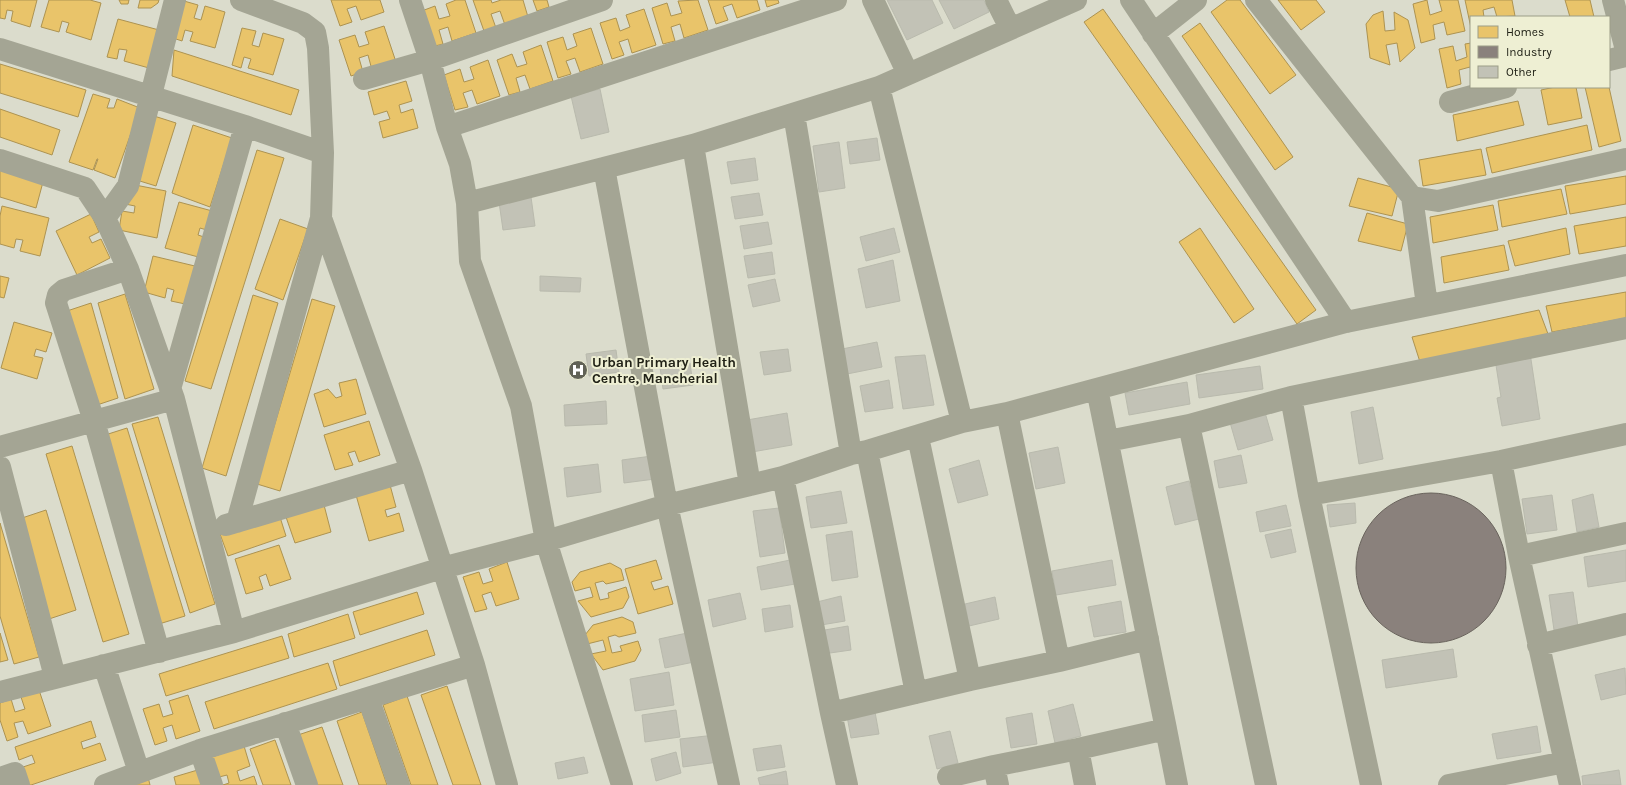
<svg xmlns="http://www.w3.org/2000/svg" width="1626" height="785" font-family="Karla,sans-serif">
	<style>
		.homes { fill: #e9c46a; stroke: #ad9351 }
		.industry { fill: #8a817c; stroke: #6a645d }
		.building { fill: #c2c2b6; stroke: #b9baad }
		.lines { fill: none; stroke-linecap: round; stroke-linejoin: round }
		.minor { stroke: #a4a594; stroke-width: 22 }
		.labels { text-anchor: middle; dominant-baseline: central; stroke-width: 4; stroke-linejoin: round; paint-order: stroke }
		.poi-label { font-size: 14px; font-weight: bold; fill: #202116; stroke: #eeefd3; text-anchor: start }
	</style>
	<rect width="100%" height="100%" fill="#dbdccc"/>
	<path class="homes" d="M 0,0 L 37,0 L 30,27 L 11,21 L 13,11 L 7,10 L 5,19 L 0,18 Z
		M 49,0 L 90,0 L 101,3 L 91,40 L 66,32 L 69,23 L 62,21 L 59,32 L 41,27 Z
		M 119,0 L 129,0 L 128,4 L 121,4 Z
		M 140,0 L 159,0 L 158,3 L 151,8 L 138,8 Z
		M 331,0 L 380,0 L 384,12 L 361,20 L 356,6 L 347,9 L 352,22 L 340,26 Z
		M 456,0 L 465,0 L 476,33 L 452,41 L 448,27 L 439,30 L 443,44 L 431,47 L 419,12 L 435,6 L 439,19 L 450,16 L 446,4 Z
		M 473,0 L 491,0 L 492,3 L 501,0 L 523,0 L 528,17 L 505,25 L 500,11 L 491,14 L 496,28 L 484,31 Z
		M 533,0 L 547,0 L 549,7 L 537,11 Z
		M 698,0 L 708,30 L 684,38 L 680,24 L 671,27 L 675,41 L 663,44 L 652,8 L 667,3 L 671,16 L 682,13 L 678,1 Z
		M 708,0 L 757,0 L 760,10 L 737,18 L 732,4 L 723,7 L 728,20 L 716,24 Z
		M 765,0 L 778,0 L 779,3 L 767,7 Z
		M 1227,0 L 1240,0 L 1296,75 L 1270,94 L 1211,12 Z
		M 1278,0 L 1316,0 L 1325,12 L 1301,30 Z
		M 1427,0 L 1430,15 L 1442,11 L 1439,0 L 1458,0 L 1465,31 L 1447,35 L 1444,22 L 1433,25 L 1435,39 L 1421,43 L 1413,4 Z
		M 1465,0 L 1512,0 L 1515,16 L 1497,17 L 1494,7 L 1483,10 L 1484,17 L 1471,17 L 1471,28 Z
		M 1565,0 L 1590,0 L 1594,17 L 1570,17 Z
		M 184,1 L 198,5 L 194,18 L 201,20 L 205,6 L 225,12 L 215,48 L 190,41 L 193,32 L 185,30 L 182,41 L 173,38 Z
		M 644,9 L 656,45 L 632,53 L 628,39 L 619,42 L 624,55 L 612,59 L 600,23 L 616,18 L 620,31 L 630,27 L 626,15 Z
		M 1103,9 L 1316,310 L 1297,324 L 1084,22 Z
		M 1383,11 L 1385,31 L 1395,30 L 1394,12 L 1408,20 L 1415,48 L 1400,62 L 1397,43 L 1386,45 L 1390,65 L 1370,58 L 1366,24 L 1373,15 Z
		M 118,19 L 159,30 L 149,68 L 124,61 L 127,50 L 119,49 L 117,59 L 107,57 Z
		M 1200,23 L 1293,157 L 1275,170 L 1182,36 Z
		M 384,26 L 396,62 L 372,70 L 368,55 L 359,58 L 363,72 L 351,76 L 339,40 L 355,35 L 359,47 L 369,44 L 365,32 Z
		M 242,28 L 256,31 L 252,45 L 259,47 L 263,33 L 284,39 L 273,75 L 248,68 L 251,59 L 244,57 L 241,68 L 232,65 Z
		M 591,28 L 603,64 L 580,72 L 575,58 L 566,61 L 571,74 L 558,78 L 547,42 L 563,37 L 567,50 L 577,46 L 573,34 Z
		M 1471,43 L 1471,71 L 1470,67 L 1459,70 L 1461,84 L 1447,88 L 1439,49 L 1453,46 L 1456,61 L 1467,57 L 1465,44 Z
		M 541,45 L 553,81 L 530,89 L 525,75 L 516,78 L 520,92 L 509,95 L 497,60 L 512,54 L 517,67 L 527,64 L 523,52 Z
		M 174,50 L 299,90 L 291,115 L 172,76 Z
		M 488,60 L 500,96 L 477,104 L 472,90 L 463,93 L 468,107 L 455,110 L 444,75 L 460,69 L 464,82 L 474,79 L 470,67 Z
		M 0,64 L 86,90 L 78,117 L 0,93 Z
		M 406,81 L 412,101 L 399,105 L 401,113 L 413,109 L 418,128 L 383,138 L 379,122 L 390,119 L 387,111 L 374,115 L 368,92 Z
		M 1555,87 L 1576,87 L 1582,118 L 1548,125 L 1541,90 Z
		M 1585,87 L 1609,87 L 1621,141 L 1599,147 Z
		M 93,94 L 110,99 L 107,108 L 114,108 L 117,99 L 140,108 L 115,178 L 94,170 L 98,159 L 97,159 L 93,170 L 69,162 Z
		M 1518,101 L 1524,125 L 1457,141 L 1453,115 Z
		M 0,109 L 60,130 L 52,155 L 0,137 Z
		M 151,115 L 176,123 L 156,186 L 130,178 Z
		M 193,125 L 232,138 L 210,207 L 172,193 Z
		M 1587,125 L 1592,150 L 1492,173 L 1486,148 Z
		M 1481,149 L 1486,175 L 1423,186 L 1419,160 Z
		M 257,150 L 284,158 L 211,389 L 185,381 Z
		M 0,170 L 43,182 L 36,208 L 0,197 Z
		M 1626,176 L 1626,204 L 1570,214 L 1565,186 Z
		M 1358,178 L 1399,189 L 1392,216 L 1349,206 Z
		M 130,184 L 166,191 L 157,238 L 119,230 L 122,211 L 134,213 L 135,206 L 125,204 Z
		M 1561,189 L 1567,214 L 1502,227 L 1498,201 Z
		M 179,202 L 216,212 L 210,231 L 200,228 L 198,235 L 207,238 L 202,258 L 165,248 Z
		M 1493,205 L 1498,230 L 1433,243 L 1430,217 Z
		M 2,206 L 49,218 L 40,256 L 20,251 L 23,240 L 16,239 L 14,248 L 0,244 L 0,216 Z
		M 1367,213 L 1408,224 L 1401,251 L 1358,241 Z
		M 91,214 L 99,232 L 89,237 L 92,243 L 101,239 L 110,258 L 77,275 L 56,231 Z
		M 1626,217 L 1626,246 L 1579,254 L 1574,226 Z
		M 280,219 L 308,229 L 283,300 L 255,289 Z
		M 1200,228 L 1254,309 L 1234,323 L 1179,242 Z
		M 1566,228 L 1570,254 L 1515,266 L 1508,241 Z
		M 1504,245 L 1509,270 L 1444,283 L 1441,257 Z
		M 153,256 L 199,267 L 190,305 L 171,301 L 174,290 L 167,288 L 165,298 L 144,292 Z
		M 0,276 L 9,278 L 4,298 L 0,297 Z
		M 1626,292 L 1626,318 L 1552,332 L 1546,306 Z
		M 125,294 L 154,389 L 125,399 L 98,303 Z
		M 253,295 L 278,303 L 226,476 L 202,468 Z
		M 312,299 L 335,306 L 280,491 L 257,484 Z
		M 91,303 L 118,398 L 91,407 L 64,312 Z
		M 1539,310 L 1548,334 L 1420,362 L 1412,337 Z
		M 14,322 L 52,333 L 46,352 L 36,349 L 34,356 L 43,358 L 37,379 L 1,368 Z
		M 356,379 L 366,414 L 324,427 L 314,394 L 328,389 L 336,398 L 342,396 L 339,383 Z
		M 158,417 L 215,604 L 190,613 L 132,424 Z
		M 369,421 L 380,455 L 359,462 L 355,451 L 348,453 L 353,465 L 335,470 L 324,435 Z
		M 127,428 L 185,616 L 159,624 L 102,436 Z
		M 72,446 L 129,634 L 103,642 L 46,454 Z
		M 390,485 L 396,507 L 385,510 L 387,517 L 399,513 L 404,531 L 369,541 L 356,495 Z
		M 324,505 L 331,532 L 295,543 L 286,517 Z
		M 46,510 L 76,610 L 49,619 L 19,519 Z
		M 279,514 L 286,536 L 228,556 L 220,534 Z
		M 0,523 L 39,657 L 14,664 L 0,616 Z
		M 279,545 L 291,579 L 270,586 L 266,574 L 259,577 L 263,589 L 246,594 L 235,559 Z
		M 656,560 L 662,579 L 651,582 L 654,590 L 668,586 L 673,604 L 638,614 L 625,569 Z
		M 507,562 L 519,599 L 496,606 L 491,592 L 482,595 L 487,609 L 475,612 L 463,577 L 479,572 L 483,584 L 493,581 L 489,569 Z
		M 610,563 L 621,569 L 624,580 L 606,584 L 603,581 L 595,583 L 600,600 L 609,598 L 608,593 L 626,587 L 629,597 L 623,608 L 591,617 L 578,601 L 593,597 L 590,587 L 575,591 L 572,582 L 580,572 Z
		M 417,592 L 424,614 L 360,635 L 353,612 Z
		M 348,614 L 355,638 L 294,657 L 288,634 Z
		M 622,617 L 633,622 L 636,633 L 619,637 L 615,635 L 608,637 L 612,653 L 622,651 L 620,646 L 638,641 L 641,650 L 635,661 L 603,670 L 591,654 L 606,651 L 603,640 L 587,644 L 585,635 L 593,625 Z
		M 427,630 L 435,655 L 340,686 L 333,661 Z
		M 0,633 L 8,660 L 0,662 Z
		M 282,636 L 289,658 L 166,696 L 159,674 Z
		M 328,663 L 337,689 L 214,729 L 205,702 Z
		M 447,686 L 481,785 L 453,785 L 421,695 Z
		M 39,690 L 51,726 L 28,734 L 23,721 L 14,723 L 18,737 L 7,741 L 0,720 L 0,703 L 11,699 L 15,712 L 25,709 L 21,697 Z
		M 188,695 L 200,731 L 176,739 L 172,725 L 163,728 L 167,741 L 155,745 L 143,709 L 159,704 L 163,717 L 173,714 L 169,701 Z
		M 407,696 L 438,785 L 411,785 L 383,705 Z
		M 362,712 L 387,785 L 359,785 L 337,721 Z
		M 91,721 L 96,737 L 81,742 L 83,749 L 100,743 L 106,760 L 31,785 L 26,785 L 20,768 L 35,763 L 32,755 L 19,760 L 15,747 Z
		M 322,727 L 343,785 L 315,785 L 298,735 Z
		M 275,740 L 291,785 L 263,785 L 250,749 Z
		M 244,746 L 250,766 L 237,771 L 240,781 L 254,776 L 257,785 L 223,785 L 229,783 L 227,775 L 215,778 L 209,758 Z
		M 201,769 L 206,785 L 176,785 L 174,777 Z
		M 148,777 L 150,785 L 124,785 Z"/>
	<path class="industry" d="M1356 568a75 75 0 1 1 150 0a75 75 0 1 1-150 0Z"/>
	<path class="building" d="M 887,0 L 932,0 L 943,23 L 907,40 Z
		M 939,0 L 984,0 L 989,12 L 954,29 Z
		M 600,89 L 609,132 L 581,139 L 571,96 Z
		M 877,138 L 880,160 L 850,164 L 847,142 Z
		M 839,142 L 845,188 L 819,192 L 813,146 Z
		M 755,158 L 758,180 L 731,184 L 727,162 Z
		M 759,193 L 763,215 L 735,219 L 731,197 Z
		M 531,197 L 535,226 L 503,230 L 499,202 Z
		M 768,222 L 772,244 L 744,249 L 740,226 Z
		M 894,228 L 900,252 L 866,261 L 860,237 Z
		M 772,252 L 775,274 L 748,278 L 744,256 Z
		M 893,260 L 900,301 L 866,308 L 858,269 Z
		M 540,276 L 581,278 L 580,292 L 540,291 Z
		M 775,279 L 780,301 L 753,307 L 748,285 Z
		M 877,342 L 882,367 L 847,374 L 842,349 Z
		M 788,349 L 791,371 L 764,375 L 760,352 Z
		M 616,350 L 619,372 L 589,376 L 586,354 Z
		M 1530,353 L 1540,419 L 1502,426 L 1497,398 L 1501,397 L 1495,359 Z
		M 925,355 L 934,405 L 903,409 L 895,357 Z
		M 690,363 L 693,385 L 663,389 L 660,367 Z
		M 1260,366 L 1263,389 L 1199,398 L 1196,375 Z
		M 889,380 L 893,408 L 865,412 L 860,386 Z
		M 1187,382 L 1190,404 L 1129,415 L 1125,393 Z
		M 606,401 L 607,424 L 565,426 L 564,405 Z
		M 1373,407 L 1383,459 L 1359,464 L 1351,412 Z
		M 1264,409 L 1273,440 L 1238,450 L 1229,419 Z
		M 787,413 L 792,445 L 752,452 L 747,420 Z
		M 1058,447 L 1065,483 L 1036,489 L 1029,453 Z
		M 1241,455 L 1247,483 L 1219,488 L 1214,461 Z
		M 652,456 L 655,479 L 624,483 L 622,460 Z
		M 979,460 L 988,495 L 958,503 L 949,469 Z
		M 598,464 L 601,492 L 567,497 L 564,468 Z
		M 1189,481 L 1199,519 L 1175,525 L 1166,487 Z
		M 841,491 L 847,523 L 811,528 L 806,497 Z
		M 1593,494 L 1599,527 L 1577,532 L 1572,500 Z
		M 1552,495 L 1557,530 L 1527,534 L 1522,499 Z
		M 1355,503 L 1356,523 L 1330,527 L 1327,505 Z
		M 1286,505 L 1291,526 L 1260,532 L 1256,512 Z
		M 779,508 L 785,553 L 760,557 L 753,511 Z
		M 1291,529 L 1296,552 L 1271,558 L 1265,535 Z
		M 852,531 L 858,577 L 832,581 L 826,535 Z
		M 1626,550 L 1626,581 L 1588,587 L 1584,557 Z
		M 790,560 L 795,584 L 761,590 L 757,567 Z
		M 1112,560 L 1116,585 L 1056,595 L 1052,571 Z
		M 1573,592 L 1578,627 L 1554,630 L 1549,595 Z
		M 740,593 L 746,619 L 713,627 L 708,600 Z
		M 841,596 L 845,621 L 821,625 L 817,602 Z
		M 995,597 L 999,619 L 969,626 L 965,604 Z
		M 1121,601 L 1126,632 L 1094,637 L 1088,607 Z
		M 790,605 L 793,627 L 765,632 L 762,609 Z
		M 848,626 L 851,650 L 823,654 L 819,631 Z
		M 687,633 L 694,662 L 665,668 L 659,639 Z
		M 1453,649 L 1457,677 L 1386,688 L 1382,660 Z
		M 1625,668 L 1626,694 L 1601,700 L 1595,675 Z
		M 669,672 L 674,705 L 635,711 L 630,679 Z
		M 1073,704 L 1081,736 L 1055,743 L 1048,711 Z
		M 676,710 L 680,737 L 645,742 L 642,715 Z
		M 875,712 L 879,734 L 851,738 L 847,716 Z
		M 1032,713 L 1037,744 L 1011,748 L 1006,718 Z
		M 1537,726 L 1541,752 L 1497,759 L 1492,734 Z
		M 950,731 L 958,763 L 937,769 L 929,736 Z
		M 715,735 L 718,762 L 683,767 L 680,739 Z
		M 781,745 L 785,767 L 757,771 L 753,749 Z
		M 676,752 L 681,773 L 656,781 L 651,759 Z
		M 584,757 L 588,773 L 558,779 L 555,763 Z
		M 1619,770 L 1621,785 L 1583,785 L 1582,776 Z
		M 786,771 L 788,785 L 760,785 L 758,778 Z"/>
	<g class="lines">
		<path class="minor" d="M 241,0 L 303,23 L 315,32 L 318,48 L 323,153 L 321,218 L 411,470 L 474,665 L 507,785
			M 410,0 L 430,60 L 447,127 L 460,164 L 467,203 L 470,261 L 521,406 L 546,541 L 622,785
			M 873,0 L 908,74
			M 996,0 L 1010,28
			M 1131,0 L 1346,322
			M 1256,0 L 1412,197 L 1438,201 L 1626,159
			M 1613,0 L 1626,50
			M 1153,34 L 1196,0
			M 0,49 L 245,126 L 323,153
			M 1609,60 L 1626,56
			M 364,79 L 430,60 L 602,0
			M 879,87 L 962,422
			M 1450,102 L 1506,87
			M 794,114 L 851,454
			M 447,127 L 836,0
			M 693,145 L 750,485
			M 0,160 L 85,188 L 105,218 L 128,269
			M 1412,197 L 1427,305
			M 467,203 L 604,168
			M 105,218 L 128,186 L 175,0
			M 170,389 L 245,126
			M 1291,397 L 1309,495 L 1371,785
			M 1007,413 L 1059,661
			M 918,437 L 970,680
			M 1108,441 L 1189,425
			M 0,447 L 174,399 L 234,632
			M 867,451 L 916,693
			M 1501,461 L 1519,556 L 1570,785
			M 0,467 L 55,677
			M 783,477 L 831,713 L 847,785
			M 1309,495 L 1501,461 L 1626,434
			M 237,522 L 321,218
			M 226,525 L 411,470
			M 1519,556 L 1626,533
			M 1538,645 L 1626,624
			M 159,652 L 94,421 L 56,303 L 58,295 L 64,290 L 128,269 L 174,399
			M 104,665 L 139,772
			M 0,692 L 234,632 L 442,568 L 546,541 L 667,505 L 604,168 L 693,145 L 879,87 L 1076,0
			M 368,698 L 399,785
			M 831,713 L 970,680 L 1059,661 L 1148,639
			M 285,723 L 307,785
			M 1166,729 L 1177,785
			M 200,750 L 212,785
			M 948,777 L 994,766
			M 0,778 L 15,773 L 19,785
			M 105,785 L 200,750 L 474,665
			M 729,785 L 667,505 L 783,477 L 851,454 L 867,451 L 962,422 L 1007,413 L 1346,322 L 1626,265
			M 998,785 L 994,766 L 1078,749
			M 1085,785 L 1078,749 L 1166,729 L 1097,389
			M 1266,785 L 1189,425 L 1291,397 L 1626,328
			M 1449,785 L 1565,762"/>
	</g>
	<defs>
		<symbol id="hospital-disc" viewBox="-11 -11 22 22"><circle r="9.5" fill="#616256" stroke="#eeefd3"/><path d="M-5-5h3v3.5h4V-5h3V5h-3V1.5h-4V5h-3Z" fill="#fff"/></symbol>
	</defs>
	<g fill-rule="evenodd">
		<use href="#hospital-disc" x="567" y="359" width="22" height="22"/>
	</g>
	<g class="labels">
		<g class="poi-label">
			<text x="592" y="362">Urban Primary Health<tspan x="592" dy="16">Centre, Mancherial</tspan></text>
		</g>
	</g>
	<rect x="1470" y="16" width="140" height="72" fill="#eeefd3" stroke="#9c9d87"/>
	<rect x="1478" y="26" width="20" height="12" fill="#e9c46a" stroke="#9c9d87"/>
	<text x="1506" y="36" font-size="12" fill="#202116">Homes</text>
	<rect x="1478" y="46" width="20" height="12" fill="#8a817c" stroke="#9c9d87"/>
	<text x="1506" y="56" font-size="12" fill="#202116">Industry</text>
	<rect x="1478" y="66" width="20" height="12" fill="#c2c2b6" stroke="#9c9d87"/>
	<text x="1506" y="76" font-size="12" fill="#202116">Other</text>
</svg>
